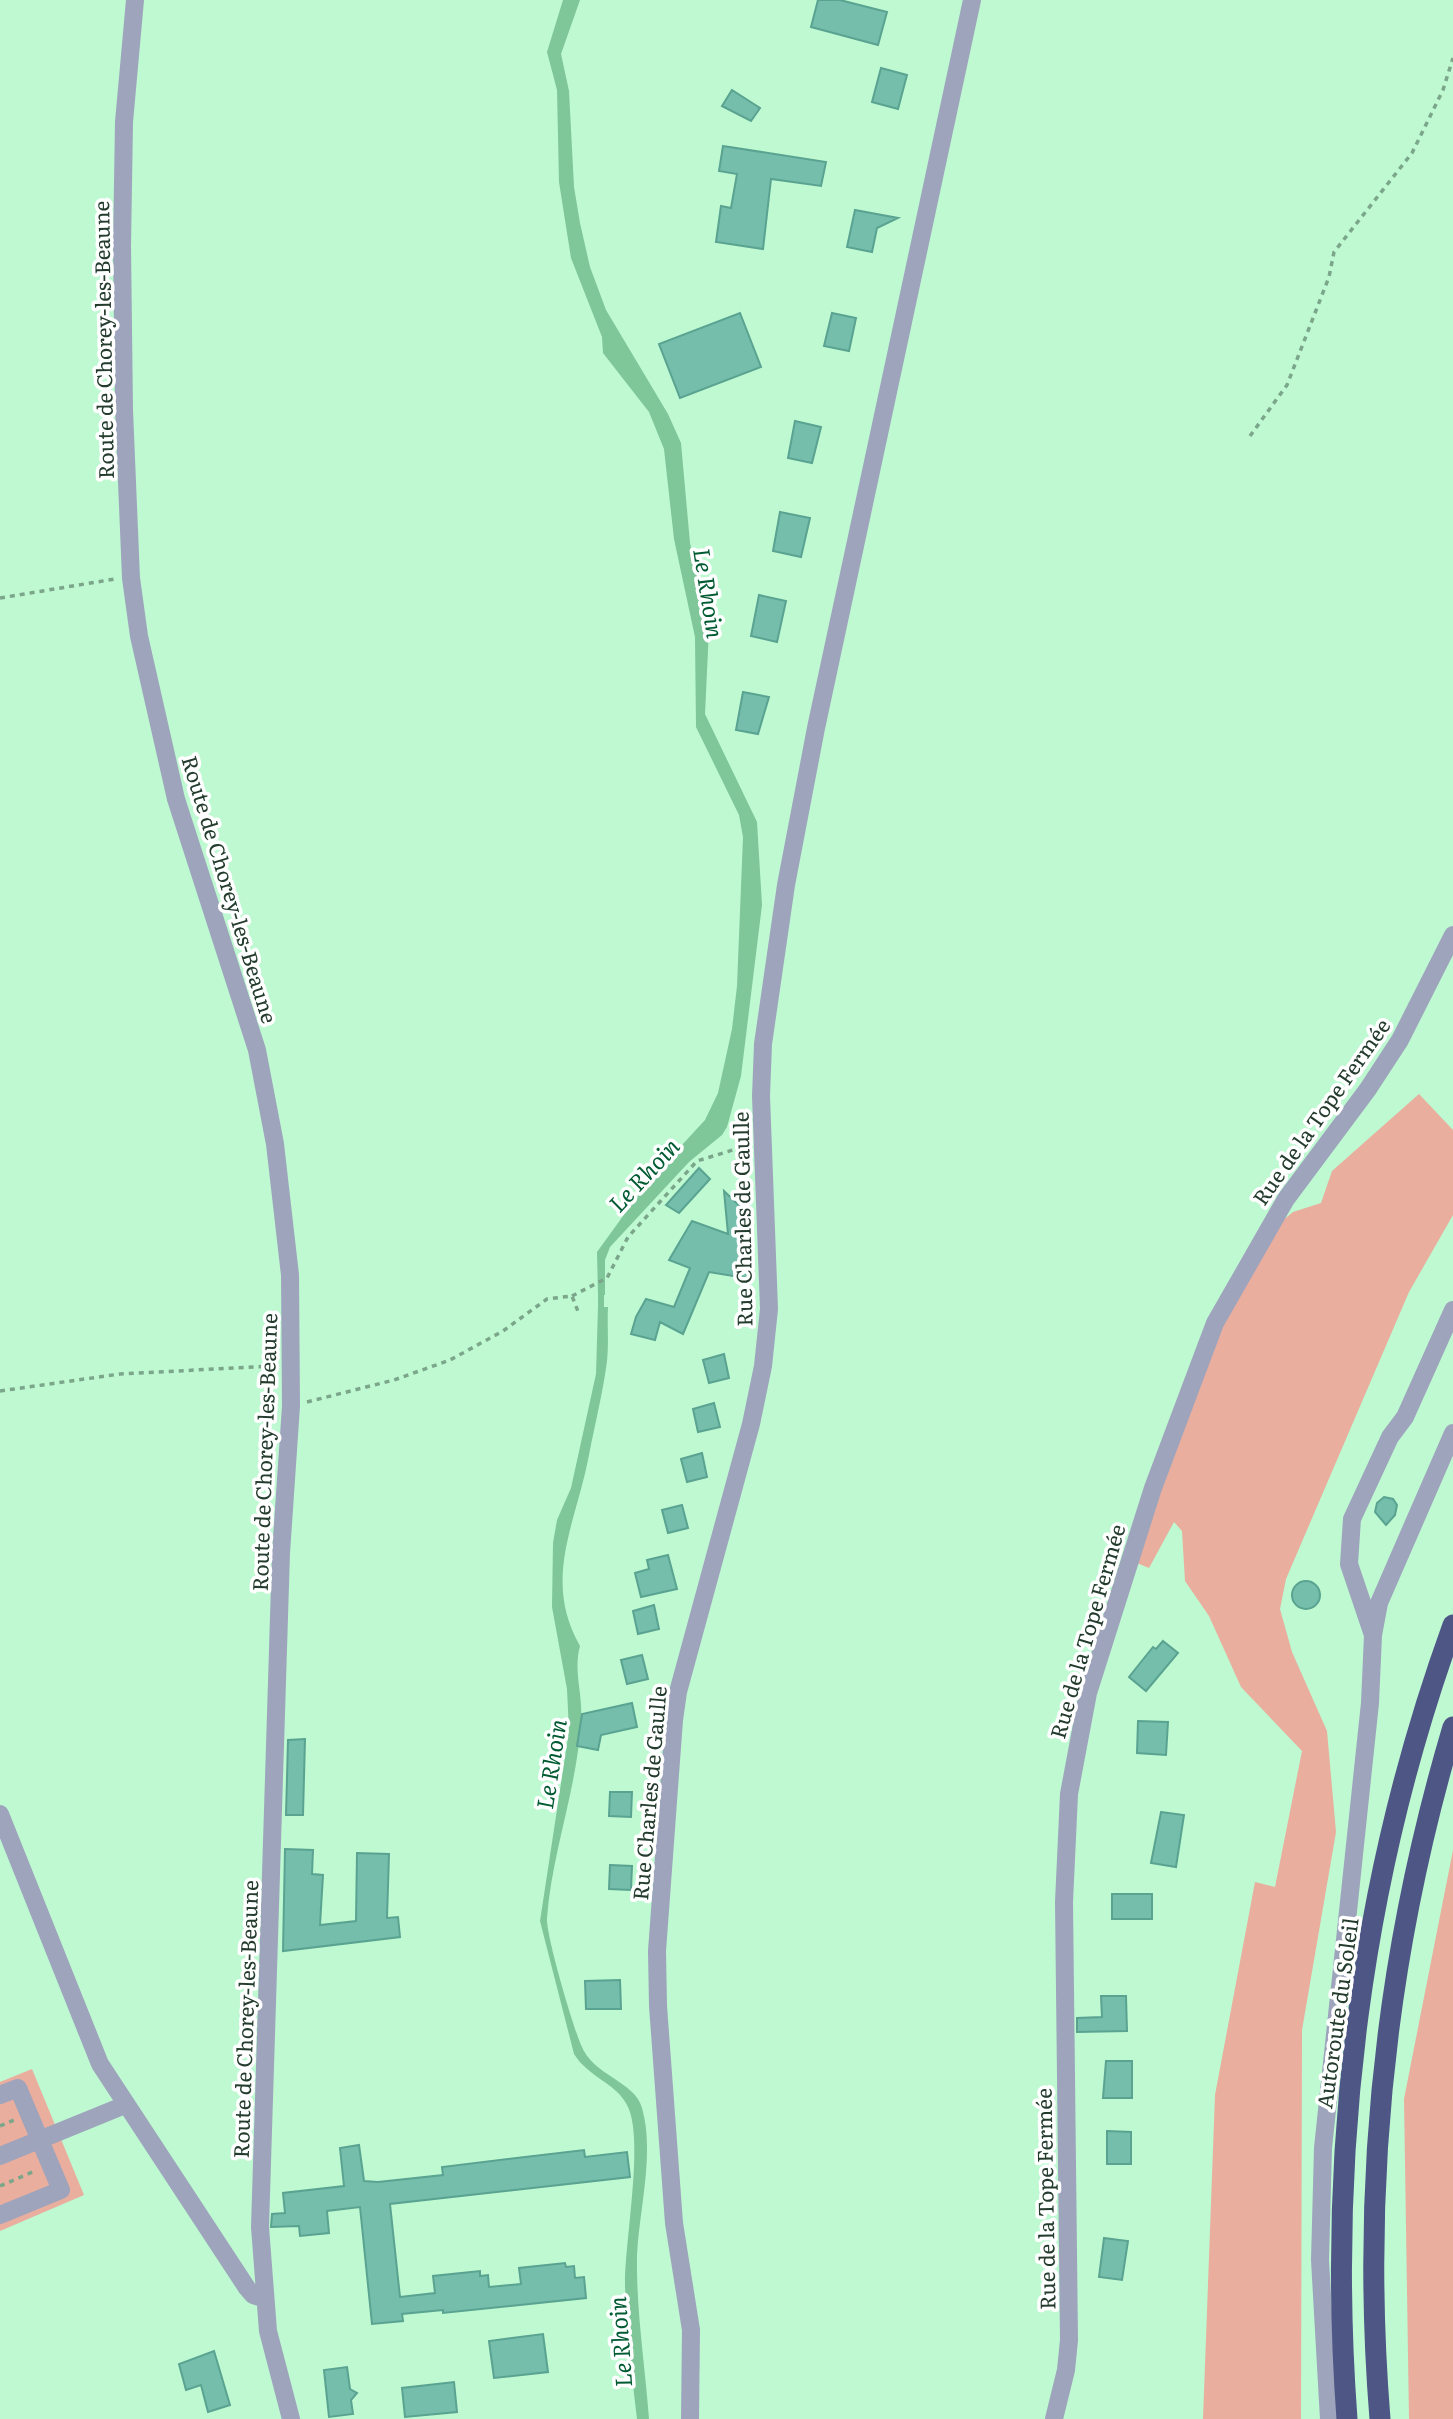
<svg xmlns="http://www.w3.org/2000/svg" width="1453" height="2419" font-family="Literata,serif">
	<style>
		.green { fill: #e9ae9e }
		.water { fill: #7fc699 }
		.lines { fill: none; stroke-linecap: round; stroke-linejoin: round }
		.stream { stroke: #7fc699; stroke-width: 6 }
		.building { fill: #74beab; stroke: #5aa391; stroke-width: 2 }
		.path { stroke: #7ba68a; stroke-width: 3.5; stroke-dasharray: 5 5; stroke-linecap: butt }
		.minor { stroke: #9ea4bc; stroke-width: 18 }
		.highway { stroke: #4e5686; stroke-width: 21 }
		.labels { text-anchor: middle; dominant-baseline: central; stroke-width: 7; stroke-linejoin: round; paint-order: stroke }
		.street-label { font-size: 21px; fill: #243c2d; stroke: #fff }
		.water-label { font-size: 23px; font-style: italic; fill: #005b33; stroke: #fff }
	</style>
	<rect width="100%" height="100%" fill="#bef9d2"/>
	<path class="green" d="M 1419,1094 L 1453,1130 L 1453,1215 L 1409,1292 L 1286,1579 L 1280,1609 L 1292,1652 L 1327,1731 L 1336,1832 L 1302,2030 L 1301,2419 L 1203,2419 L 1215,2095 L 1255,1882 L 1275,1887 L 1302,1751 L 1241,1687 L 1209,1616 L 1185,1581 L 1182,1531 L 1174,1522 L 1149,1568 L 1132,1561 L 1213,1333 L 1275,1227 L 1293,1212 L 1321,1203 L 1332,1171 Z
		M 1453,1850 L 1453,2419 L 1409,2419 L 1404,2099 Z
		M 32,2069 L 84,2195 L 0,2231 L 0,2082 Z"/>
	<path class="water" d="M 563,0 L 580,0 L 561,54 L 569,91 L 574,187 L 580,223 L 590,267 L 606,310 L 668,414 L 681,443 L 690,543 L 709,629 L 705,714 L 757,822 L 762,905 L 741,1076 L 727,1127 L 722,1135 L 689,1162 L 610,1247 L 605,1260 L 605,1295 L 598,1296 L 597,1252 L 647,1183 L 705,1120 L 718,1093 L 732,1029 L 737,986 L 743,837 L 739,815 L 696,727 L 695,637 L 674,539 L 664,449 L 649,412 L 603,353 L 602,337 L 571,258 L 559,182 L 557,90 L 547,52 Z
		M 598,1307 L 608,1307 C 607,1325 609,1343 607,1361 C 603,1392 595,1424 589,1455 C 576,1524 542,1579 580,1646 C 573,1671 583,1694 581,1719 C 578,1786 552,1851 547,1918 C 546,1936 573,2026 581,2045 C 593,2076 635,2081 642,2108 C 655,2153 639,2210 637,2255 C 636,2310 645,2365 649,2419 L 637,2419 C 632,2375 626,2330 625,2286 C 624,2244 645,2137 627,2105 C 616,2083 588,2077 574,2054 L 540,1921 L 569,1731 L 567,1689 L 552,1607 L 553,1543 L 557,1520 L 571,1488 L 596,1374 Z"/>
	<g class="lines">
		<path class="stream" d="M 601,1288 L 601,1312"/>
	</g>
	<path class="building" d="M 818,0 L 840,0 L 887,12 L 878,45 L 811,27 Z
		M 881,68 L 907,75 L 898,109 L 872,102 Z
		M 732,90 L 760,108 L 751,121 L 722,106 Z
		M 723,146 L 826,162 L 821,186 L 771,179 L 763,249 L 716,242 L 721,206 L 731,208 L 737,174 L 719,171 Z
		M 855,210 L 898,218 L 877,228 L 872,252 L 847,247 Z
		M 740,313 L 761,367 L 680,398 L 659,344 Z
		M 832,313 L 856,318 L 849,351 L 824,346 Z
		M 795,421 L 821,427 L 812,463 L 788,458 Z
		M 780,512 L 810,518 L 801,557 L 773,551 Z
		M 759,595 L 786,601 L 777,642 L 751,636 Z
		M 743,692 L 769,697 L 758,734 L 736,730 Z
		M 699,1168 L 710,1179 L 679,1213 L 666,1205 Z
		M 724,1191 L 745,1211 L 752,1279 L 709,1272 L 683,1334 L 660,1322 L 655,1340 L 631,1334 L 636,1317 L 646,1299 L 674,1307 L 690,1268 L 669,1260 L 692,1221 L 728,1234 Z
		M 724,1354 L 729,1378 L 709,1383 L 703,1360 Z
		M 714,1403 L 720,1427 L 698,1432 L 693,1409 Z
		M 702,1453 L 707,1477 L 687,1482 L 681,1459 Z
		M 1384,1497 L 1393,1499 L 1397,1505 L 1395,1515 L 1386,1525 L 1375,1512 L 1377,1503 Z
		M 682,1505 L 688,1528 L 668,1533 L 662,1510 Z
		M 668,1555 L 677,1589 L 641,1597 L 635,1573 L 649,1569 L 647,1560 Z
		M1292 1595a14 14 0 1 1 28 0a14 14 0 1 1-28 0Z
		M 654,1605 L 659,1629 L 638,1634 L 633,1611 Z
		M 1163,1641 L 1178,1653 L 1146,1691 L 1129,1677 L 1153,1647 L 1156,1649 Z
		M 642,1655 L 648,1679 L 627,1684 L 621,1660 Z
		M 632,1703 L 637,1727 L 601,1735 L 598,1750 L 577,1746 L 582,1714 Z
		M 1138,1721 L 1168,1722 L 1166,1755 L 1137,1753 Z
		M 305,1739 L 303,1815 L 286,1815 L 288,1740 Z
		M 610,1792 L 632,1792 L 631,1817 L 609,1816 Z
		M 1161,1812 L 1184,1815 L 1176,1867 L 1151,1863 Z
		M 285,1849 L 313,1850 L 312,1874 L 323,1875 L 320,1925 L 356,1921 L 357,1853 L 389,1854 L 387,1918 L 398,1917 L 400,1937 L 283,1951 Z
		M 610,1865 L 632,1866 L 631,1890 L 609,1889 Z
		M 1112,1894 L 1152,1894 L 1152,1919 L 1112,1919 Z
		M 620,1980 L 621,2009 L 586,2009 L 585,1981 Z
		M 1101,1996 L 1126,1996 L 1127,2031 L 1077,2032 L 1077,2018 L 1102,2017 Z
		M 1106,2061 L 1132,2061 L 1132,2098 L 1103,2098 Z
		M 1107,2131 L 1131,2132 L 1131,2164 L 1107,2164 Z
		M 359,2145 L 364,2181 L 378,2182 L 443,2175 L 442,2167 L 584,2150 L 585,2157 L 627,2152 L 630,2177 L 390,2204 L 400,2297 L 435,2293 L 433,2276 L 480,2271 L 480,2276 L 488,2275 L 489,2287 L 521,2284 L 519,2268 L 565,2263 L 566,2267 L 574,2266 L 575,2278 L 584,2277 L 586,2298 L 443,2313 L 443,2310 L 402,2314 L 403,2321 L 372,2324 L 360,2207 L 327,2211 L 329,2233 L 300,2236 L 299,2226 L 271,2227 L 272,2214 L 285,2213 L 283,2193 L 344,2186 L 340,2148 Z
		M 1104,2238 L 1128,2241 L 1122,2280 L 1099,2277 Z
		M 543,2334 L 548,2372 L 494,2378 L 489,2341 Z
		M 214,2351 L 230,2405 L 208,2412 L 201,2385 L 186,2390 L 179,2364 Z
		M 347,2367 L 350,2389 L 357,2393 L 351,2400 L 353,2414 L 329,2417 L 324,2370 Z
		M 454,2382 L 457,2412 L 405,2417 L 402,2388 Z"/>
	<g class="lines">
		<path class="path" d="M 1250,436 L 1287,385 L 1329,277 L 1334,252 L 1412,153 L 1443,90 L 1453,58
			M 0,598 L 115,579
			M 572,1296 L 607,1278 L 628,1237 L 697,1161 L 746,1146
			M 0,1391 L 120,1374 L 272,1366
			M 307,1402 L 394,1380 L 450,1360 L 503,1331 L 547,1299 L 572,1296 L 579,1314
			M 0,2126 L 14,2120
			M 0,2186 L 35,2171"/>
		<path class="minor" d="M 135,0 L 124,122 L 122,246 L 124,410 L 131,578 L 139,636 L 176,799 L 257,1050 L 275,1144 L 290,1275 L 291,1406 L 281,1553 L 260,2227 L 268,2331 L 291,2419
			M 1373,1635 L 1349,1564 L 1352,1519 L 1390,1437 L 1405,1417 L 1453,1310
			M 0,1814 L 100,2064 L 247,2288 L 253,2295 L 265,2299
			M 0,2095 L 18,2088 L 61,2190 L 0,2215
			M 0,2156 L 125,2105
			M 690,2419 L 691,2330 L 674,2223 L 658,2006 L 657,1951 L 674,1720 L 678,1692 L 751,1424 L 763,1366 L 769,1309 L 761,1096 L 763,1044 L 786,885 L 816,728 L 972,0
			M 1054,2419 L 1066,2370 L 1069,2340 L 1064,1902 L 1069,1794 L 1088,1693 L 1153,1488 L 1215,1323 L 1286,1199 L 1368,1089 L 1400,1040 L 1453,935
			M 1329,2419 L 1320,2260 L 1323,2148 L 1370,1703 L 1373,1635 L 1379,1603 L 1453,1433"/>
		<path class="highway" d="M 1347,2419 C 1327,2150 1361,1878 1453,1625
			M 1380,2419 C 1361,2185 1386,1952 1453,1727"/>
	</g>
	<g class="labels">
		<g class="street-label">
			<text transform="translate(102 340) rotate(-91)">Route de Chorey-les-Beaune</text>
			<text transform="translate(231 889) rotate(73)">Route de Chorey-les-Beaune</text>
			<text transform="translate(1320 1111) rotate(-55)">Rue de la Tope Fermée</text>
			<text transform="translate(741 1219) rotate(-91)">Rue Charles de Gaulle</text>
			<text transform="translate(263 1452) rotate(-88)">Route de Chorey-les-Beaune</text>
			<text transform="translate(1086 1631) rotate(-74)">Rue de la Tope Fermée</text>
			<text transform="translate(648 1793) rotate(-85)">Rue Charles de Gaulle</text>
			<text transform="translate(1336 2013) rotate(-82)">Autoroute du Soleil</text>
			<text transform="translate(244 2019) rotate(-88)">Route de Chorey-les-Beaune</text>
			<text transform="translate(1044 2199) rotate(-91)">Rue de la Tope Fermée</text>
		</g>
		<g class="water-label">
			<text transform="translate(710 593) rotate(81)">Le Rhoin</text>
			<text transform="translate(643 1174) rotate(-47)">Le Rhoin</text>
			<text transform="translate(550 1764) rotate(-81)">Le Rhoin</text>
			<text transform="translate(619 2342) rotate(-94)">Le Rhoin</text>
		</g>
	</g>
</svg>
